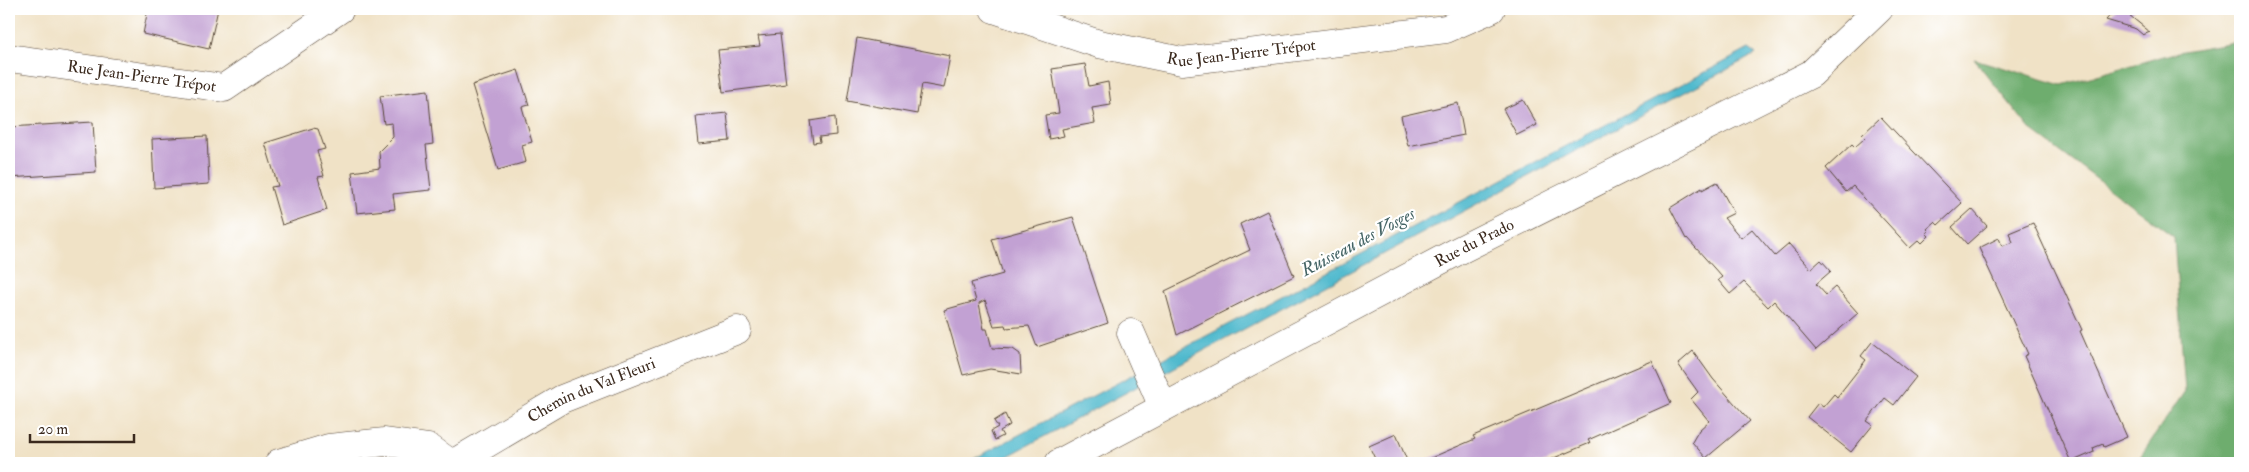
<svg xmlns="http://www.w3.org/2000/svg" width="2249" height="472" font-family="'IM FELL Double Pica',serif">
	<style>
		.forest { fill: #6ead6e; stroke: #546c46 }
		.water { fill: #50b9cd; stroke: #467276 }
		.building { fill: #c2a1d3 }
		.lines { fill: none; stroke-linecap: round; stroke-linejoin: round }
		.minor-casing { stroke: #564637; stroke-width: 29 }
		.minor { stroke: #fff; stroke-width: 28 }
		.labels { text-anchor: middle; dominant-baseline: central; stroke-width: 4.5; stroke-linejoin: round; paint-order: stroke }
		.street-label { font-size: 16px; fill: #3b2a1e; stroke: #fff }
		.water-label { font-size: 18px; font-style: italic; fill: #436364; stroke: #fff }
	</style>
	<rect width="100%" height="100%" fill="#fff"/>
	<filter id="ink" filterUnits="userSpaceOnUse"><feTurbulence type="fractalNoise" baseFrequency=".02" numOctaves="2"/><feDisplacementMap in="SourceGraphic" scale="10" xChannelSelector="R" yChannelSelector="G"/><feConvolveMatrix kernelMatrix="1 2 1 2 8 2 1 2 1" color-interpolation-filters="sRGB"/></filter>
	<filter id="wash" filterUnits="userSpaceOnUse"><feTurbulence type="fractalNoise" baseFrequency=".0096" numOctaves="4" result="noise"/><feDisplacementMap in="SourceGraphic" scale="20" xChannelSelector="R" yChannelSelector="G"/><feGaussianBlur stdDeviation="1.12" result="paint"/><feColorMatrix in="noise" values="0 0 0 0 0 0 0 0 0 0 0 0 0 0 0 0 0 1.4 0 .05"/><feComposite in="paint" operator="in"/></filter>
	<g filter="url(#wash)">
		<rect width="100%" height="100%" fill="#f0e2c6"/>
		<path class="forest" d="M 2240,41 L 2240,463 L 2136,463 L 2185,391 L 2174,237 L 2030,129 L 1974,59 L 2062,85 L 2178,52 Z"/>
		<path class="water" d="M 1749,49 L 1756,54 L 995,463 L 966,463 Z"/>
		<g id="blocks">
			<path class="building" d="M 148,9 L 218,9 L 209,49 L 143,34 Z
				M 2116,9 L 2135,9 L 2129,15 L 2150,32 L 2143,35 L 2136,29 L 2106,20 Z
				M 780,34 L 786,84 L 723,92 L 718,50 L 760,46 L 758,36 Z
				M 857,38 L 950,56 L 944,88 L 922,84 L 917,114 L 847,101 Z
				M 1085,64 L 1089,86 L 1108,82 L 1111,105 L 1092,108 L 1095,123 L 1062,129 L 1064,136 L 1049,139 L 1045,115 L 1059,113 L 1052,69 Z
				M 518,70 L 529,105 L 522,107 L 532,142 L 522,145 L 526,162 L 498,170 L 472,85 Z
				M 428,90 L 433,144 L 426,145 L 431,190 L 393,194 L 395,209 L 357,213 L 352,172 L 380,168 L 379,151 L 393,137 L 392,123 L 384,124 L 380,96 Z
				M 1523,100 L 1537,125 L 1517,135 L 1503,109 Z
				M 1458,103 L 1464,135 L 1408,146 L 1401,116 Z
				M 727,113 L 730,141 L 699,144 L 696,116 Z
				M 835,117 L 836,135 L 819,137 L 820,142 L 813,143 L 810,121 Z
				M 1881,117 L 1962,203 L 1938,225 L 1935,222 L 1927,229 L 1929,231 L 1926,233 L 1929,236 L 1922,243 L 1919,240 L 1910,248 L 1853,186 L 1846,192 L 1826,168 L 1852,144 L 1855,147 L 1865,138 L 1862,135 Z
				M 93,122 L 96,172 L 9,178 L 9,127 Z
				M 313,128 L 318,129 L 325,149 L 317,151 L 324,176 L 318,177 L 327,210 L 282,225 L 271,187 L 278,186 L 265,143 Z
				M 207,136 L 209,184 L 154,188 L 152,139 Z
				M 1717,182 L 1734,213 L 1724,218 L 1741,238 L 1752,229 L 1775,256 L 1789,244 L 1811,269 L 1821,260 L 1831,271 L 1816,284 L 1826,295 L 1835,287 L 1858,313 L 1816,350 L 1774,301 L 1768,307 L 1744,282 L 1730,294 L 1718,280 L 1722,277 L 1687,238 L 1686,239 L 1670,208 L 1702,188 L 1702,190 Z
				M 1972,209 L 1987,226 L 1967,244 L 1952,227 Z
				M 1267,211 L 1294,276 L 1177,335 L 1165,291 L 1250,250 L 1240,224 Z
				M 1073,217 L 1108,323 L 1037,347 L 1029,326 L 1006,328 L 1005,325 L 994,326 L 985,300 L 979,303 L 984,329 L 987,329 L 992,348 L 1013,349 L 1020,354 L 1021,374 L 990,369 L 963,375 L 944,310 L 976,301 L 971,283 L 1003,274 L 992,239 Z
				M 2033,223 L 2082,330 L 2080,331 L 2127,437 L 2104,447 L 2103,444 L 2093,448 L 2094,452 L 2071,462 L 2024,356 L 2028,354 L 1979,248 L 1999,238 L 2002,246 L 2013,242 L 2009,233 Z
				M 1872,342 L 1916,377 L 1894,405 L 1885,398 L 1867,421 L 1873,425 L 1851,452 L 1807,417 L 1818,403 L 1823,407 L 1834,394 L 1837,397 L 1866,360 L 1861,356 Z
				M 1693,351 L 1713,379 L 1750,421 L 1706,458 L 1692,442 L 1699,430 L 1709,421 L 1691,399 L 1698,392 L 1678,364 Z
				M 1652,361 L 1671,403 L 1588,440 L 1590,443 L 1542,463 L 1419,463 L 1475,439 L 1473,436 Z
				M 1005,414 L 1010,425 L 1000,431 L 1003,436 L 995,440 L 991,431 L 998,427 L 994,421 Z
				M 1396,434 L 1408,463 L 1377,463 L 1369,446 Z"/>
		</g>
	</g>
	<g filter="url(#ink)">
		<use href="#blocks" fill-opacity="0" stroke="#564637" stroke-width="1"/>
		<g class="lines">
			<defs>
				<g id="minor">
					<path id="s1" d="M 994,9 L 1099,44 L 1182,61 L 1446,29 L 1491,9"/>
					<path id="s2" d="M 9,58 L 224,88 L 340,9"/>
					<path d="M 1131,333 L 1163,407"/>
					<path d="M 279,463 L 329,448 L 385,442 L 429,448 L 450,463"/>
					<path id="s3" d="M 454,463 L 562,399 L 737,330"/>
					<path id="s4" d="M 1059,463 L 1458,251 L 1811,74 L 1879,9"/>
				</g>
			</defs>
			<use href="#minor" class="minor-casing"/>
			<use href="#minor" class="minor"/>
		</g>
	</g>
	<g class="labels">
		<g class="street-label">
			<text stroke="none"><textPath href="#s1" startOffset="255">Rue Jean-Pierre Trépot</textPath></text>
			<text stroke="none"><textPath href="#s2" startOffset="134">Rue Jean-Pierre Trépot</textPath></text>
			<text stroke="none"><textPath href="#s4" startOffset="470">Rue du Prado</textPath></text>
			<text stroke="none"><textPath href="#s3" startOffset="156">Chemin du Val Fleuri</textPath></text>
		</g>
		<g class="water-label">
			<text transform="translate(1358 242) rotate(-28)">Ruisseau des Vosges</text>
		</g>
	</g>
	<rect width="2249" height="472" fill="none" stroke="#fff" stroke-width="30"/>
	<path d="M30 434v8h104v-8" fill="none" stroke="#3b2a1e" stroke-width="2.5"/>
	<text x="38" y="434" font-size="15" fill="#3b2a1e" stroke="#ffffff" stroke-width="4" paint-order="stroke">20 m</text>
</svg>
